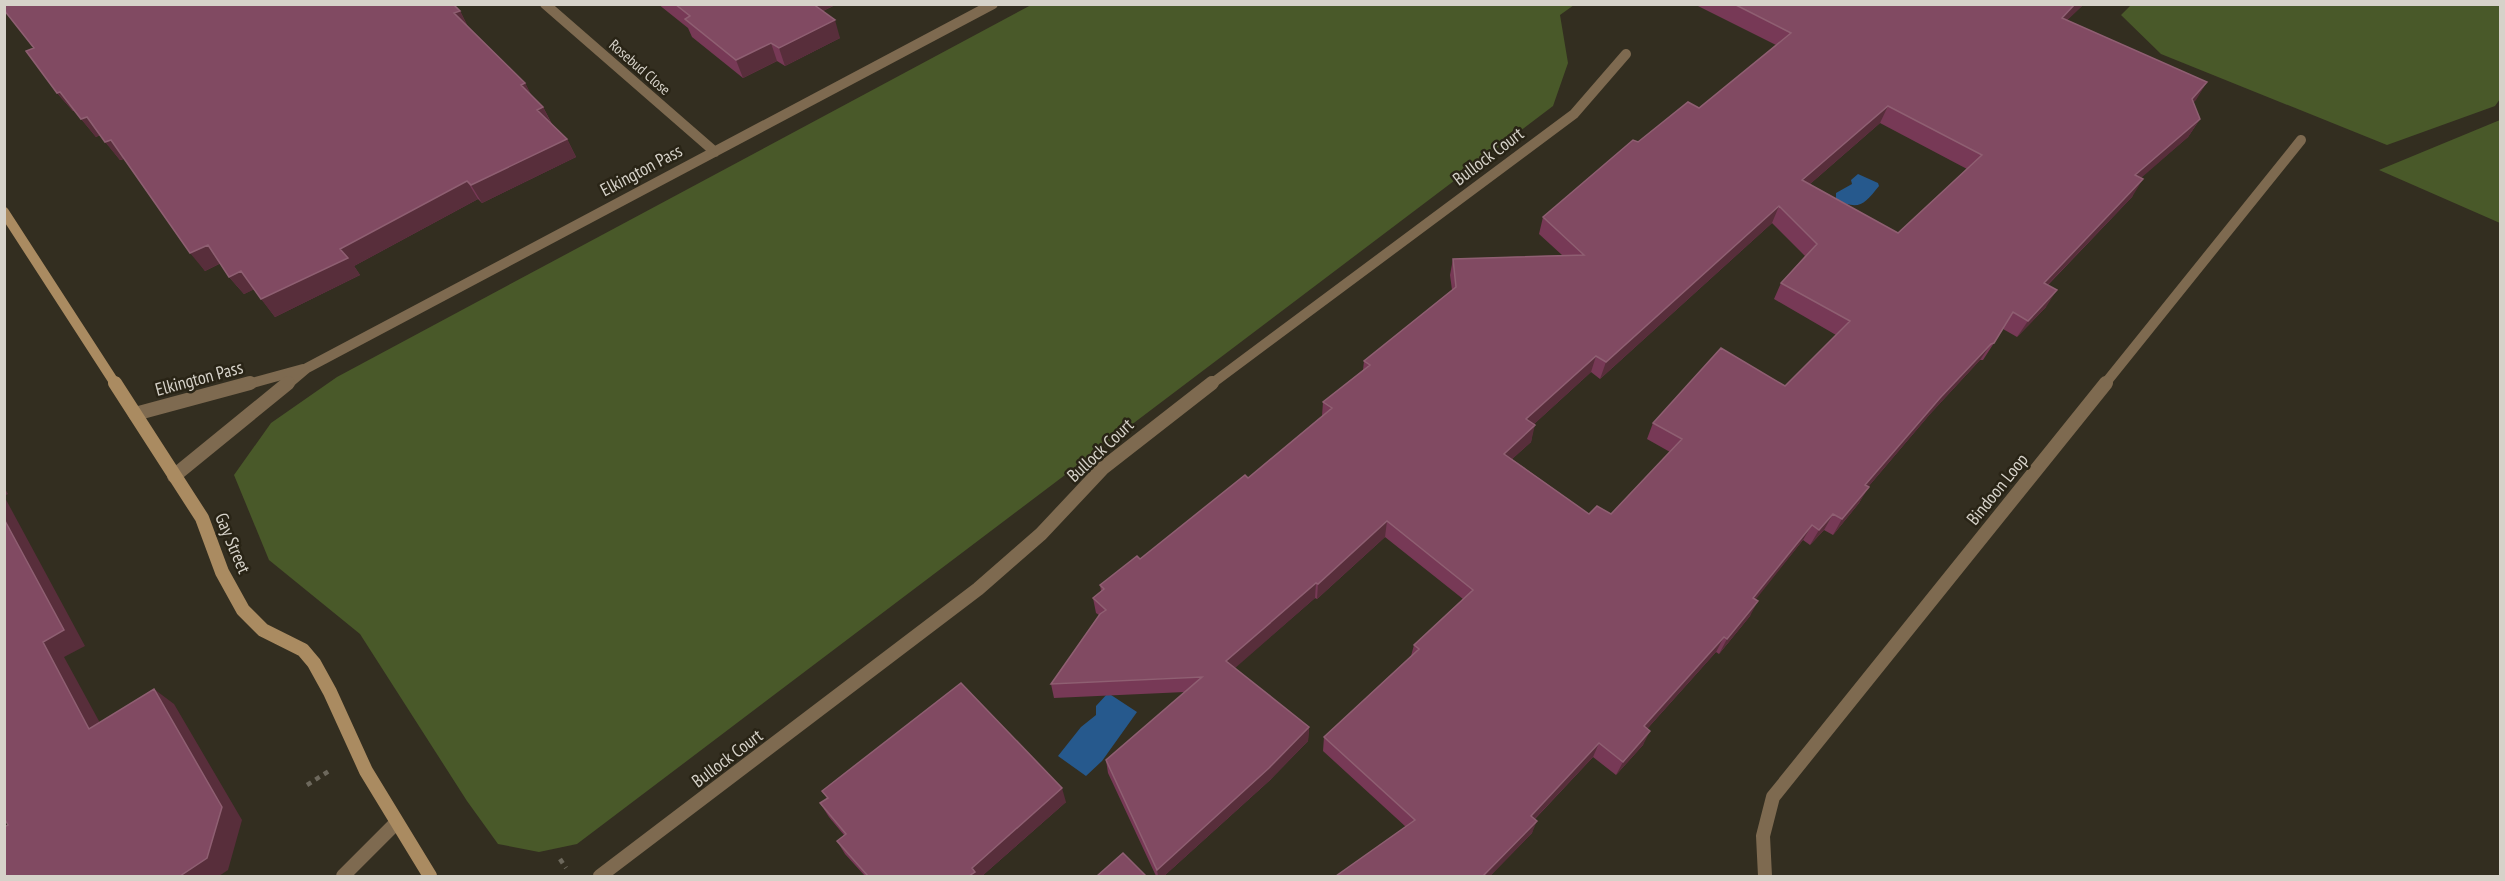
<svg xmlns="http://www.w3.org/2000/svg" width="2505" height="881" font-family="'PT Sans Narrow',sans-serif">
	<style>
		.green { fill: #495929 }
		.water { fill: #26598d }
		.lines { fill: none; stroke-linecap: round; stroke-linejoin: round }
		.path { stroke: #6d685c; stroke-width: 4.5; stroke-dasharray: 5 5; stroke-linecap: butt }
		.street-far1 { stroke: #7e6a50; stroke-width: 10 }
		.street { stroke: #7e6a50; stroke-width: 14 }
		.secondary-far1 { stroke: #aa8b61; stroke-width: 10 }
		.secondary { stroke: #aa8b61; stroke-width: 14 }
		.wall { fill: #773956; fill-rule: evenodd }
		.shaded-wall { fill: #582e3b }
		.building { fill: #814a62; stroke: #8f5f72; stroke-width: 1.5; fill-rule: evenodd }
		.labels { text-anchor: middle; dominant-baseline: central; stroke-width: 5; stroke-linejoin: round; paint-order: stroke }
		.far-street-label { font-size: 15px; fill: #d6d2c9; stroke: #292416 }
		.street-label { font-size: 18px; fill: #d6d2c9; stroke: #292416 }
	</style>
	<rect width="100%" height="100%" fill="#332e20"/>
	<path class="green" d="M 1033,4 L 1574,5 L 1560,15 L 1568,63 L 1553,106 L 577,844 L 539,852 L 498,844 L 467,801 L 360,634 L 269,560 L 234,475 L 271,423 L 337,377 Z
		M 2132,4 L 2500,5 L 2500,99 L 2495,106 L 2387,145 L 2161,54 L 2121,15 Z
		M 2500,120 L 2500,223 L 2379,170 Z"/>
	<path class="water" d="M 1858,174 L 1878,183 L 1879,186 C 1864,205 1858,211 1836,199 L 1836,193 L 1852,184 L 1851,180 Z
		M 1108,693 L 1137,712 L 1102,761 L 1086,776 L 1058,756 L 1081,727 L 1096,715 L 1096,706 Z"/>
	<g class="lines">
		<path class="path" d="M 307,785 L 329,771
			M 560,859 L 566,868"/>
		<path class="street-far1" d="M 545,4 L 715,152
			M 245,385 L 303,369
			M 287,385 L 307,368 L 993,4
			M 1210,385 L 1574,114 L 1626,54
			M 2104,385 L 2301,140"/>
		<path class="street" d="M 135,414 L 250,383
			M 174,476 L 288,383
			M 343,876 L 396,823
			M 600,876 L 978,589 L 1041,534 L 1103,468 L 1212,383
			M 1765,876 L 1763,836 L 1773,797 L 2106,383"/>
		<path class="secondary-far1" d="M 4,212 L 116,385"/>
		<path class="secondary" d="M 115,383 L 202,518 L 222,572 L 243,610 L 263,630 L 303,650 L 314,663 L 330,692 L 366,771 L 430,876"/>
	</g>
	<path class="wall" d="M 658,4 L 837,4 L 823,11 L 840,38 L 785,66 L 777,61 L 743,78 L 692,37 L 688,28 Z
		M 1694,4 L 2084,4 L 2067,20 L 2207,82 L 2193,103 L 2200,119 L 2188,137 L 2140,178 L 2132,197 L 2048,285 L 2046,307 L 2017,337 L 2003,329 L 1983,360 L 1980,360 L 1930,414 L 1868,487 L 1859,503 L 1833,535 L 1824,530 L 1810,545 L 1803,540 L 1755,599 L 1750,616 L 1719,654 L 1716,652 L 1647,729 L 1643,745 L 1616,775 L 1593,757 L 1535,819 L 1532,833 L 1490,876 L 1336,876 L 1406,827 L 1323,751 L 1324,737 L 1411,656 L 1414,645 L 1463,599 L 1385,537 L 1317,599 L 1315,598 L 1234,668 L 1309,727 L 1308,741 L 1269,781 L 1164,876 L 1156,876 L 1108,773 L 1106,760 L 1185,692 L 1054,698 L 1051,684 L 1099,615 L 1096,613 L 1093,598 L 1101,591 L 1100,585 L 1140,559 L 1248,478 L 1322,416 L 1323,402 L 1363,370 L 1364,361 L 1452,290 L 1450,275 L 1453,259 L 1562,255 L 1539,234 L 1543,217 L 1638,142 L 1699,108 L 1776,45 ZM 1880,123 L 1967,169 L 1898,233 L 1810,184 ZM 1772,223 L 1805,256 L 1781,283 L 1774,299 L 1836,335 L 1785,386 L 1653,423 L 1647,439 L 1670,452 L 1611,514 L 1589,514 L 1512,459 L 1531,442 L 1534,424 L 1591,372 L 1600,379 Z
		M 460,11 L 468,27 L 525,83 L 531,95 L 543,107 L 552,124 L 567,139 L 576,157 L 482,203 L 478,199 L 354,266 L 360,275 L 275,317 L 254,289 L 244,294 L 229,277 L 221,263 L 205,271 L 124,159 L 120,160 L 100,135 L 96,137 L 74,110 L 73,111 L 57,93 Z
		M 822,791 L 1066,802 L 982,876 L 865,876 L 845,854 L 837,841 L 844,835 L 829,817 L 820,803 L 827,798 Z"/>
	<path class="shaded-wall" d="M 808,4 L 837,4 L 811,17 Z
		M 2075,4 L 2084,4 L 2052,35 L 2062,18 Z
		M 460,11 L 469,29 L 454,13 Z
		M 835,20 L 840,38 L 785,66 L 779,48 Z
		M 771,43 L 777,61 L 743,78 L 736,60 Z
		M 2207,82 L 2196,100 L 2180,116 L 2192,99 Z
		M 525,83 L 534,101 L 521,85 Z
		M 60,92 L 75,110 L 73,111 L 57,93 Z
		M 1888,106 L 1880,123 L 1795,197 L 1802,180 Z
		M 543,107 L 552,125 L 537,110 Z
		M 87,117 L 102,134 L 96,137 L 81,119 Z
		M 2200,119 L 2188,137 L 2124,193 L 2135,175 Z
		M 567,139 L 576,157 L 482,203 L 471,185 Z
		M 111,140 L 126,158 L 120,160 L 105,142 Z
		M 2143,179 L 2132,197 L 2033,300 L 2044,283 Z
		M 467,181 L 478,199 L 354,266 L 360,275 L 275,317 L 261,299 L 340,249 Z
		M 1779,206 L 1772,223 L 1600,379 L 1606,362 Z
		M 208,245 L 223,262 L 205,271 L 190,253 Z
		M 241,271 L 255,289 L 244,294 L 229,277 Z
		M 2057,290 L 2046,307 L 2017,337 L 2028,321 Z
		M 1991,344 L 1980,360 L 1930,414 L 1856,501 L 1865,485 L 1940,398 Z
		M 1596,356 L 1591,372 L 1522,435 L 1526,419 Z
		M 1535,425 L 1531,442 L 1500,470 L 1504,454 Z
		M 4,487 L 8,494 L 4,496 Z
		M 1869,487 L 1859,503 L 1833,535 L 1842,519 Z
		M 4,496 L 85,646 L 64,657 L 111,743 L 89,729 L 43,642 L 4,519 Z
		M 1833,514 L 1824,530 L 1810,545 L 1819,530 Z
		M 1387,521 L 1385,537 L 1317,599 L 1318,584 Z
		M 1812,525 L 1803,540 L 1745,613 L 1753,598 Z
		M 1316,583 L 1315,598 L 1226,676 L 1226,661 Z
		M 1758,601 L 1750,616 L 1719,654 L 1727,639 Z
		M 1724,637 L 1716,652 L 1637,740 L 1644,726 Z
		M 154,689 L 174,704 L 242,820 L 228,870 L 219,876 L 180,876 Z
		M 1309,727 L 1308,741 L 1269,781 L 1164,876 L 1158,876 L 1157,870 Z
		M 1650,731 L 1643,745 L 1616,775 L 1623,762 Z
		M 1599,743 L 1593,757 L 1526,828 L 1531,816 Z
		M 1062,788 L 1066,802 L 982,876 L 969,876 L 972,868 Z
		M 1537,821 L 1532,833 L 1490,876 L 1483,876 Z"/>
	<path class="building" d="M 4,4 L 453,4 L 460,11 L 454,13 L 525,83 L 521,85 L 543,107 L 537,110 L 567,139 L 471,185 L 467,181 L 340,249 L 348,258 L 261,299 L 241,271 L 229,277 L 208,245 L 190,253 L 111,140 L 105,142 L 87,117 L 81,119 L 60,92 L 57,93 L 26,51 L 34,48 L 4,10 Z
		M 675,4 L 813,4 L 835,20 L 779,48 L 771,43 L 736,60 L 685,19 L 690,16 Z
		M 1734,4 L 2075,4 L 2062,18 L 2207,82 L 2192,99 L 2200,119 L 2135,175 L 2143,179 L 2044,283 L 2057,290 L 2028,321 L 2013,312 L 1994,343 L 1991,344 L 1940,398 L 1865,485 L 1869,487 L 1842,519 L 1833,514 L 1819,530 L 1812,525 L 1753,598 L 1758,601 L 1727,639 L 1724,637 L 1644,726 L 1650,731 L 1623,762 L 1599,743 L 1531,816 L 1537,821 L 1483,876 L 1336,876 L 1415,820 L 1324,737 L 1419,649 L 1414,645 L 1473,590 L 1387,521 L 1318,584 L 1316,583 L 1226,661 L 1309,727 L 1269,768 L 1157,870 L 1106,760 L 1202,677 L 1051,684 L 1100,614 L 1106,610 L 1093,598 L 1104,589 L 1100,585 L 1137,556 L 1140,559 L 1245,475 L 1248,478 L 1332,408 L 1323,402 L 1370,365 L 1364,361 L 1456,287 L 1453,259 L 1584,255 L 1543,217 L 1633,140 L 1638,142 L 1688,102 L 1699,108 L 1791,33 ZM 1888,106 L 1982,155 L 1898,233 L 1802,180 ZM 1779,206 L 1817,244 L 1781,283 L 1850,321 L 1785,386 L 1721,348 L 1653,423 L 1682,439 L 1611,514 L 1597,506 L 1589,514 L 1504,454 L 1535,425 L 1526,419 L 1596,356 L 1606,362 Z
		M 4,519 L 64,630 L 43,642 L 89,729 L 154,689 L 222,807 L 207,858 L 180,876 L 4,876 L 4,827 L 8,825 L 4,818 Z
		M 961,683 L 1062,788 L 972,868 L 975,872 L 969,876 L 868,876 L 837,841 L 846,834 L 820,803 L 828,798 L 822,791 Z
		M 1123,853 L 1146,876 L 1097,876 Z"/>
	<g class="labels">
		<g class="far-street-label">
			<text transform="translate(640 67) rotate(41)">Rosebud Close</text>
		</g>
		<g class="street-label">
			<text transform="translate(1488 156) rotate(-37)">Bullock Court</text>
			<text transform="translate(641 170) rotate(-28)">Elkington Pass</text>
			<text transform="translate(199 378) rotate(-15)">Elkington Pass</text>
			<text transform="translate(1100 450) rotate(-43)">Bullock Court</text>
			<text transform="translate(1997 489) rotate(-51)">Bindoon Loop</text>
			<text transform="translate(233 543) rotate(67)">Gay Street</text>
			<text transform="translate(727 758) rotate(-37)">Bullock Court</text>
		</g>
	</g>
	<rect width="2505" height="881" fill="none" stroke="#d6d2c9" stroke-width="12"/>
</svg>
